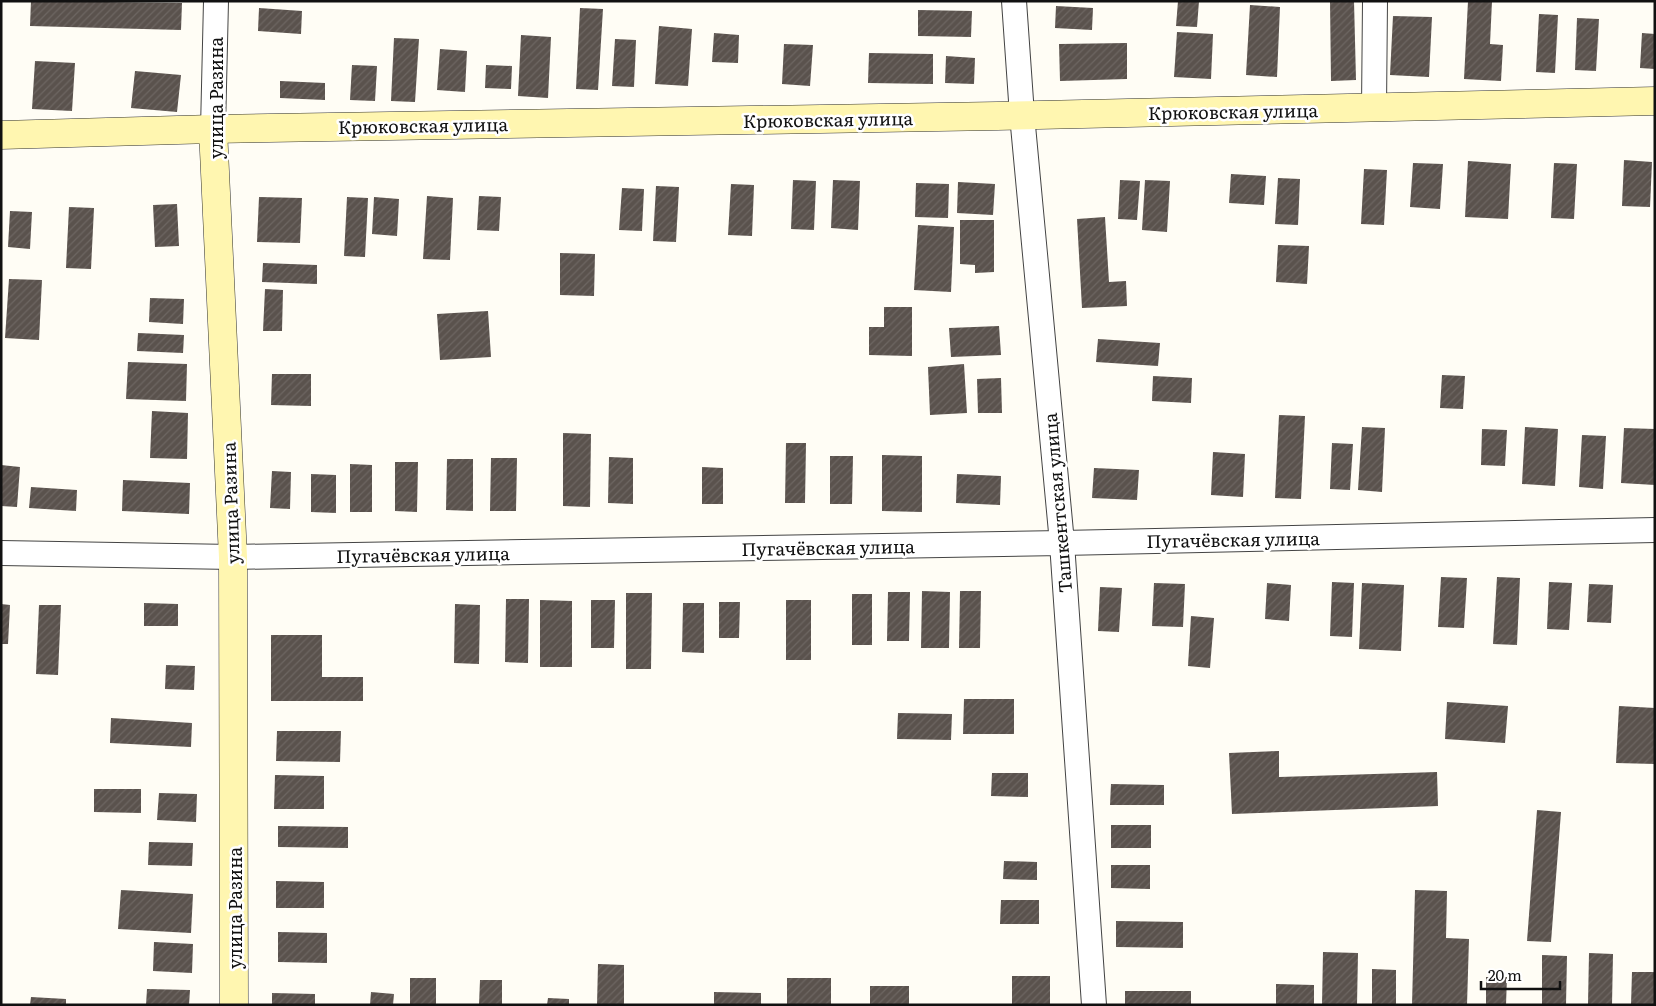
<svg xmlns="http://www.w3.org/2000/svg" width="1656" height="1006" font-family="Literata,serif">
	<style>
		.building { fill: url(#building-hatch) }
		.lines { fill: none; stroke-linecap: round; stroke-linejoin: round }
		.street-casing { stroke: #444; stroke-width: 26 }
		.secondary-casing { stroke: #333; stroke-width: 29 }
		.street { stroke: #fff; stroke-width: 24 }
		.secondary { stroke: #fff6b0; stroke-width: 28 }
		.labels { text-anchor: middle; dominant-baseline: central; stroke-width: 5; stroke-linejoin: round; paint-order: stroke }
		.street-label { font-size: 18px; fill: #111; stroke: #fff }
	</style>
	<defs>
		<pattern id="building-hatch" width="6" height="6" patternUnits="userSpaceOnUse" patternTransform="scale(1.25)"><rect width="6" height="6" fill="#5a524d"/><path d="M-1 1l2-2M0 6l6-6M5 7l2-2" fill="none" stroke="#6d6662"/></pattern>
	</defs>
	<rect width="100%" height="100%" fill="#fffdf5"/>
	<path class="building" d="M 31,1 L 182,3 L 181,30 L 30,26 Z
		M 1178,1 L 1199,1 L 1197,27 L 1176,26 Z
		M 1330,1 L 1354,1 L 1356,80 L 1331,81 Z
		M 1468,1 L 1492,1 L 1490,44 L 1503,45 L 1501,81 L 1464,79 Z
		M 1250,5 L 1280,7 L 1277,77 L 1246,75 Z
		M 1056,6 L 1093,8 L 1092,30 L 1055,28 Z
		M 259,8 L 302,11 L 301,34 L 258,31 Z
		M 580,8 L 603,9 L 598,90 L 576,89 Z
		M 918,10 L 972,11 L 971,37 L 918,36 Z
		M 1539,14 L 1558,15 L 1555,73 L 1536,72 Z
		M 1393,16 L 1432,17 L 1429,77 L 1390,75 Z
		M 1577,18 L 1599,19 L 1596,71 L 1575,70 Z
		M 659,26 L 692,29 L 688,86 L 655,84 Z
		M 1177,32 L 1213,34 L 1211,79 L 1174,77 Z
		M 714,33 L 739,35 L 738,63 L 712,62 Z
		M 1642,33 L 1655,34 L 1655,69 L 1640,68 Z
		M 521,35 L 551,37 L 548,98 L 518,96 Z
		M 394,38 L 419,39 L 415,102 L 391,101 Z
		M 615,39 L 636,40 L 634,87 L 612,86 Z
		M 1127,43 L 1127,79 L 1060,81 L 1059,44 Z
		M 784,44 L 813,45 L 810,86 L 782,84 Z
		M 440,49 L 467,51 L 465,92 L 437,90 Z
		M 869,53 L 933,54 L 933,84 L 868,83 Z
		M 946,56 L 975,58 L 974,84 L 945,83 Z
		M 35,61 L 75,63 L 72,111 L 32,109 Z
		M 352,65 L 377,66 L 375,101 L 350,100 Z
		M 486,65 L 512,66 L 511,89 L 485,88 Z
		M 135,71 L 181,75 L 177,112 L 131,108 Z
		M 280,81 L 325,83 L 325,100 L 280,98 Z
		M 1624,160 L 1652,162 L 1650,207 L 1622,206 Z
		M 1468,161 L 1511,164 L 1508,219 L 1465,217 Z
		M 1413,163 L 1443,164 L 1440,209 L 1410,207 Z
		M 1554,163 L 1577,164 L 1574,219 L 1551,218 Z
		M 1364,169 L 1387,170 L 1384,225 L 1361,224 Z
		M 1231,174 L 1266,176 L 1264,205 L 1229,203 Z
		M 1278,178 L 1300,179 L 1298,225 L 1275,224 Z
		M 793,180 L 816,181 L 814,230 L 791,229 Z
		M 833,180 L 860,181 L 858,230 L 831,228 Z
		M 1120,180 L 1140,181 L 1137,220 L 1118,219 Z
		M 1145,180 L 1170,181 L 1167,232 L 1142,230 Z
		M 958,182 L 995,184 L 993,215 L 957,213 Z
		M 916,183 L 949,184 L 948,218 L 915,217 Z
		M 731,184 L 754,185 L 752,236 L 728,235 Z
		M 656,186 L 679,187 L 676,242 L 653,241 Z
		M 622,188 L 644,189 L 642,231 L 619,230 Z
		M 427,196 L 453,198 L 450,260 L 423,259 Z
		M 479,196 L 501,197 L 499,231 L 477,230 Z
		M 259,197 L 302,198 L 300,243 L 257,242 Z
		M 347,197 L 368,198 L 365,257 L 344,256 Z
		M 374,197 L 399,199 L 397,236 L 372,234 Z
		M 177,204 L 179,246 L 155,247 L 153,205 Z
		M 69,207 L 94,208 L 91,269 L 66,268 Z
		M 10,211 L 32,212 L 30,249 L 8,247 Z
		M 1105,217 L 1109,282 L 1126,281 L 1127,306 L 1082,308 L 1077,219 Z
		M 960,220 L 994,220 L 994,272 L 975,273 L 975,265 L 960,264 Z
		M 918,225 L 954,227 L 951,292 L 914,290 Z
		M 1278,245 L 1309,246 L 1307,284 L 1276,282 Z
		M 560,253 L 595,254 L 594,296 L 560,295 Z
		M 263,263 L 317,265 L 317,284 L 262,282 Z
		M 9,279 L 42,280 L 39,340 L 5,338 Z
		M 265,289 L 283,290 L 282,331 L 263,331 Z
		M 150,298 L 184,299 L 183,324 L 149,322 Z
		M 884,307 L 912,307 L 912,356 L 869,355 L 869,327 L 884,327 Z
		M 488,311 L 491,357 L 440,360 L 437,314 Z
		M 999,326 L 1001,355 L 951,357 L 949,328 Z
		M 138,333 L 184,335 L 183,353 L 137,351 Z
		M 1098,339 L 1160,343 L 1158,366 L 1096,362 Z
		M 128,362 L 187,364 L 186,401 L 126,399 Z
		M 964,364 L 967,413 L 930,415 L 928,367 Z
		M 272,374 L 311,374 L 311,406 L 271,405 Z
		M 1442,375 L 1465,376 L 1463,409 L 1440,408 Z
		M 1153,376 L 1192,378 L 1191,403 L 1152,401 Z
		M 1001,378 L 1002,413 L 978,413 L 977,379 Z
		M 152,411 L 188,413 L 187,459 L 150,458 Z
		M 1279,415 L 1305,416 L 1301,499 L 1275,498 Z
		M 1362,427 L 1385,428 L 1382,492 L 1358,490 Z
		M 1525,427 L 1558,429 L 1555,486 L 1522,484 Z
		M 1624,428 L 1655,429 L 1655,485 L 1621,483 Z
		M 1482,429 L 1507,430 L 1505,466 L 1481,465 Z
		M 563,433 L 591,434 L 590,507 L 563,506 Z
		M 1582,435 L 1606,436 L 1603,489 L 1579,487 Z
		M 786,443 L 806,443 L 805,503 L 785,503 Z
		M 1332,443 L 1353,444 L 1350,490 L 1330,489 Z
		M 1213,452 L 1245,454 L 1243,497 L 1211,495 Z
		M 882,455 L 922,456 L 922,512 L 882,511 Z
		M 830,456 L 853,456 L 852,504 L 830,504 Z
		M 609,457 L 633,458 L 633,504 L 608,503 Z
		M 491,458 L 517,458 L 516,511 L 490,511 Z
		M 447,459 L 473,459 L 473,511 L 446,510 Z
		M 395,462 L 418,462 L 417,512 L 395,511 Z
		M 350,464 L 372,465 L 372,512 L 350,512 Z
		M 1,465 L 20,467 L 17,507 L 1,506 Z
		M 702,467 L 723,468 L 723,504 L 702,504 Z
		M 1094,468 L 1139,470 L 1137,500 L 1092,498 Z
		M 272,471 L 291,472 L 290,509 L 270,508 Z
		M 311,474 L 336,475 L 336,513 L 311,512 Z
		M 957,474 L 1001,476 L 1000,505 L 956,503 Z
		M 123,480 L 190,483 L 189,514 L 122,511 Z
		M 31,487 L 77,490 L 76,511 L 29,508 Z
		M 1441,577 L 1467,578 L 1464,628 L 1438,627 Z
		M 1497,577 L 1520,578 L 1517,645 L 1493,644 Z
		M 1332,582 L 1354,583 L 1352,637 L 1330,636 Z
		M 1549,582 L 1572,583 L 1569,630 L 1547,629 Z
		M 1154,583 L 1185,584 L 1183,627 L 1152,626 Z
		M 1267,583 L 1291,585 L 1289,621 L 1265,619 Z
		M 1362,583 L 1404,585 L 1401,651 L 1359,649 Z
		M 1589,584 L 1613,585 L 1611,623 L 1587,622 Z
		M 1100,587 L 1122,588 L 1119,632 L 1098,631 Z
		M 922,591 L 950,592 L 949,648 L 921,648 Z
		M 960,591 L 981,591 L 980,648 L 959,648 Z
		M 888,592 L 910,592 L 909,641 L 887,641 Z
		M 626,593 L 652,593 L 651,669 L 626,669 Z
		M 852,594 L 872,594 L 872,645 L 852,645 Z
		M 506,599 L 529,599 L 528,663 L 505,662 Z
		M 540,600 L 572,601 L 572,667 L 540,667 Z
		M 591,600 L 615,600 L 614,648 L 591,648 Z
		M 786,600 L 811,600 L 811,660 L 786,660 Z
		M 719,602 L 740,602 L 739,638 L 719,638 Z
		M 144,603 L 178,604 L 178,626 L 144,626 Z
		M 683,603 L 704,603 L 704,653 L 682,652 Z
		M 1,604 L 10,605 L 8,644 L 1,644 Z
		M 455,604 L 480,605 L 479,664 L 454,663 Z
		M 39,605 L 61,605 L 58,675 L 36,674 Z
		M 1191,616 L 1214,618 L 1210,668 L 1188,666 Z
		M 271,635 L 322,635 L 322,677 L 363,677 L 363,701 L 271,701 Z
		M 166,665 L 195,666 L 194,690 L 165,689 Z
		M 964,699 L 1014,699 L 1014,734 L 963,734 Z
		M 1447,702 L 1508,706 L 1505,743 L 1445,739 Z
		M 1619,706 L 1655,708 L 1655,764 L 1616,763 Z
		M 898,713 L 952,714 L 951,740 L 897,739 Z
		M 111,718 L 192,723 L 191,747 L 110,743 Z
		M 277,731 L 341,731 L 340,762 L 276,761 Z
		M 1279,751 L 1279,777 L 1437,772 L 1438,806 L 1232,814 L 1229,753 Z
		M 992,773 L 1028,773 L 1028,797 L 991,796 Z
		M 275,775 L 324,776 L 324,809 L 274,809 Z
		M 1111,784 L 1164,785 L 1164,805 L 1110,805 Z
		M 94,789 L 141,789 L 141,813 L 94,812 Z
		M 159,793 L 197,794 L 196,822 L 157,820 Z
		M 1537,810 L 1561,812 L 1551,942 L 1527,941 Z
		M 1111,825 L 1151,825 L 1151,848 L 1111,848 Z
		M 278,826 L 348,827 L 348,848 L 278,847 Z
		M 149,842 L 193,843 L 192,866 L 148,865 Z
		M 1004,861 L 1037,862 L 1037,880 L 1003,879 Z
		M 1111,865 L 1150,865 L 1150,889 L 1111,888 Z
		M 276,881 L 324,882 L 324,908 L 276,908 Z
		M 121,890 L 193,894 L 191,933 L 118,929 Z
		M 1415,890 L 1447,891 L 1446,938 L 1469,939 L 1467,1005 L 1412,1005 Z
		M 1001,900 L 1039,900 L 1039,924 L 1000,924 Z
		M 1116,921 L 1183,922 L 1183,948 L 1116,947 Z
		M 278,932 L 327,933 L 327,963 L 278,962 Z
		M 154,942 L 193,944 L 192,973 L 153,971 Z
		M 1323,952 L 1358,953 L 1357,1005 L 1322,1005 Z
		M 1589,953 L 1613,954 L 1612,1005 L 1588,1004 Z
		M 1542,955 L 1567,956 L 1566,1005 L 1542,1005 Z
		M 598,964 L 624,965 L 624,1005 L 597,1005 Z
		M 1372,969 L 1396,970 L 1396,1005 L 1372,1005 Z
		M 1632,972 L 1655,972 L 1655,1005 L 1631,1005 Z
		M 1012,976 L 1050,976 L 1050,1005 L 1012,1005 Z
		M 1486,977 L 1507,977 L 1506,1005 L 1486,1005 Z
		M 410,978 L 436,978 L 436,1005 L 410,1005 Z
		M 787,978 L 831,978 L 831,1005 L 787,1005 Z
		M 480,980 L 502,980 L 502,1005 L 479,1005 Z
		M 1276,984 L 1314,985 L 1314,1005 L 1276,1005 Z
		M 870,986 L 909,986 L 909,1005 L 870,1005 Z
		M 147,989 L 190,990 L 189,1005 L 146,1005 Z
		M 1125,991 L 1191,991 L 1191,1005 L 1125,1005 Z
		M 371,992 L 394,994 L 393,1005 L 370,1005 Z
		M 714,992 L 761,993 L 761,1005 L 714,1005 Z
		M 272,993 L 315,994 L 315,1005 L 272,1005 Z
		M 31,997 L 66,999 L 66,1005 L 30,1005 Z
		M 548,998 L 569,999 L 569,1005 L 547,1005 Z"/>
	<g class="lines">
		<defs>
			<path id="street" d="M 1014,1 L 1022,115 L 1062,543 L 1094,1005
				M 1374,108 L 1375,1
				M 213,129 L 216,1
				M 1,553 L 233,557 L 1062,543 L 1655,530"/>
			<path id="secondary" d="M 213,129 L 233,557 L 234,1005
				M 1,135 L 213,129 L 997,116 L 1655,101"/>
		</defs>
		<use href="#street" class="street-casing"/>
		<use href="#secondary" class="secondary-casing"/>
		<use href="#street" class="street"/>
		<use href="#secondary" class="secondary"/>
	</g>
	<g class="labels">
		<g class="street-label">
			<text transform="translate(215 98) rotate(-90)">улица Разина</text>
			<text transform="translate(1233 111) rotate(-1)">Крюковская улица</text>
			<text transform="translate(828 119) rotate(-1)">Крюковская улица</text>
			<text transform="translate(423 125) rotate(-1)">Крюковская улица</text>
			<text transform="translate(230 503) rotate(-92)">улица Разина</text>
			<text transform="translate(1057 503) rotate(-95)">Ташкентская улица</text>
			<text transform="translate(1233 539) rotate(-1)">Пугачёвская улица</text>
			<text transform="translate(828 547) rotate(-1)">Пугачёвская улица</text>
			<text transform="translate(423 554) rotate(-1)">Пугачёвская улица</text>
			<text transform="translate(234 908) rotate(-90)">улица Разина</text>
		</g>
	</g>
	<rect width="1656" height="1006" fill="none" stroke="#111111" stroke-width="5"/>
	<path d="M1481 981v8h79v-8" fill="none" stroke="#111111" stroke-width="2.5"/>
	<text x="1488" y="981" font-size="15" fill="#111111" stroke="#ffffff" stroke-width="4" paint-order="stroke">20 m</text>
</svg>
